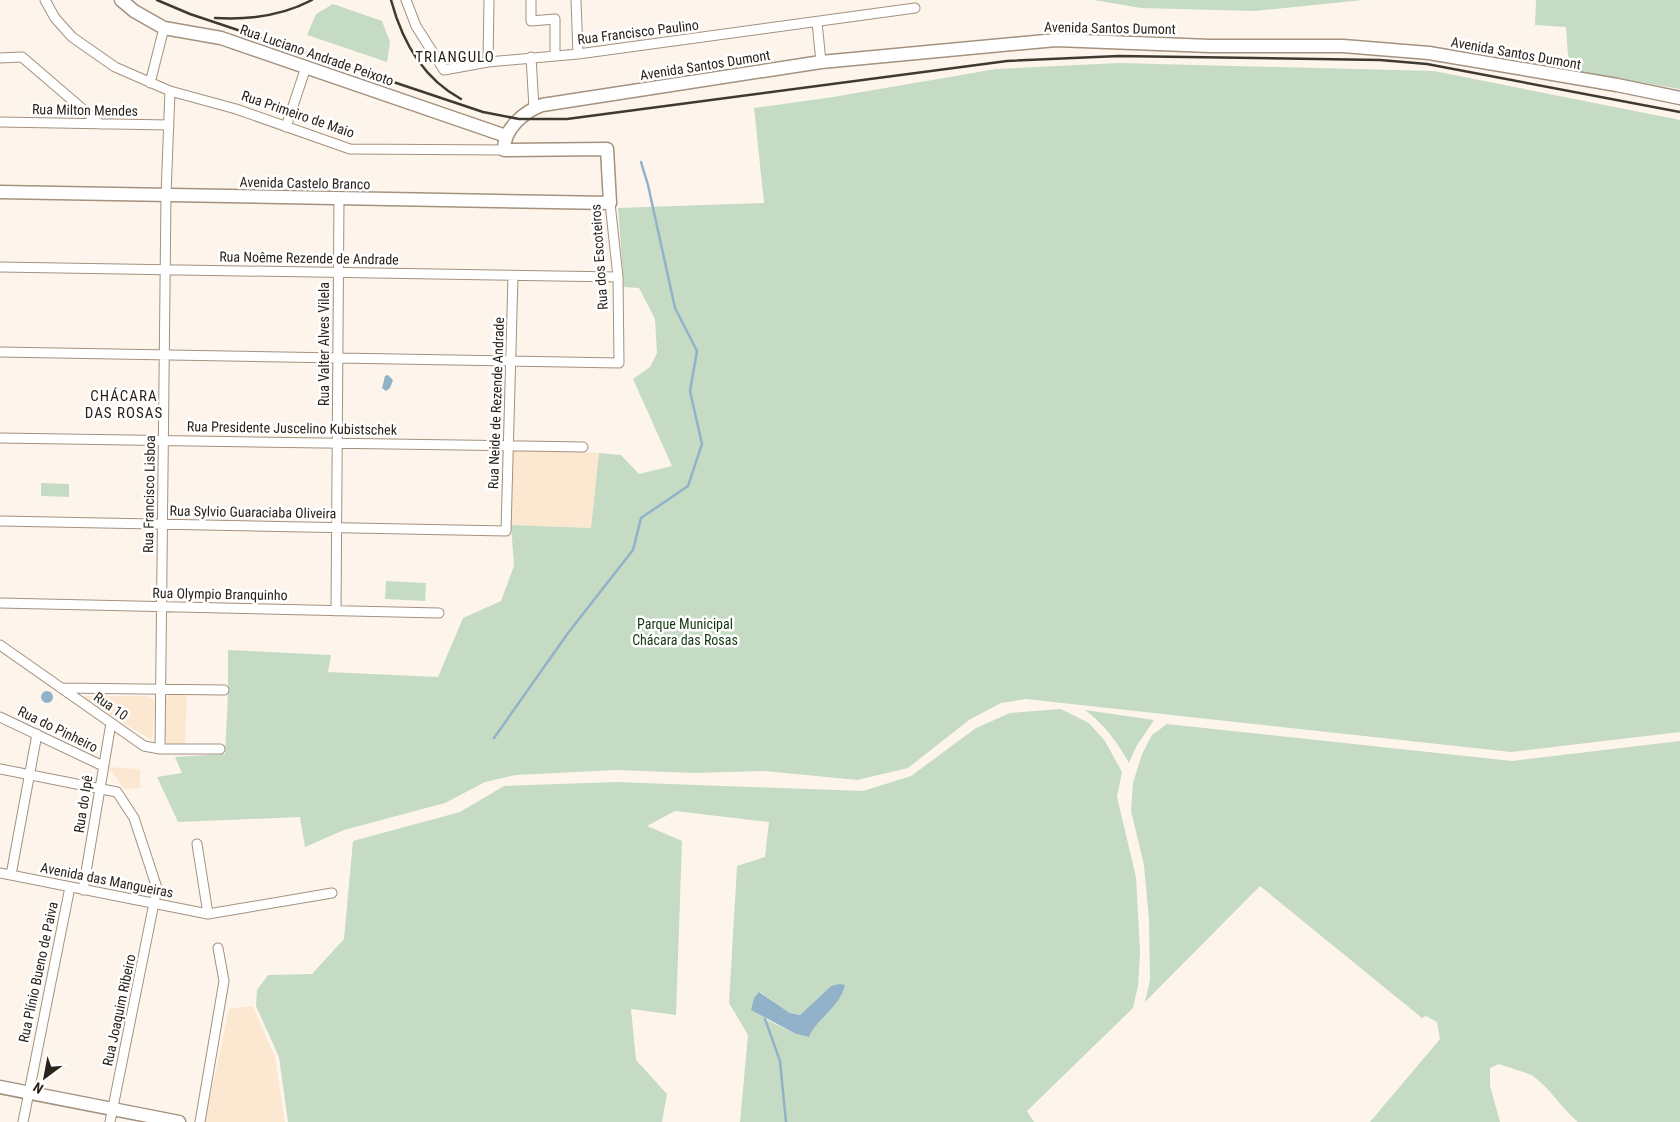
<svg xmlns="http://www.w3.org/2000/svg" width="1680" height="1122" font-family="'Roboto Condensed',sans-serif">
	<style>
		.built { fill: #fce7d1 }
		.green { fill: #c6dbc3; fill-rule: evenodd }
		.water { fill: #92b2c9 }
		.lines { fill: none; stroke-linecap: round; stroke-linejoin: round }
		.stream { stroke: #92b2c9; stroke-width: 2.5 }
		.street-casing { stroke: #a4917e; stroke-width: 11 }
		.secondary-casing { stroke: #a4917e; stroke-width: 15 }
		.street { stroke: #fff; stroke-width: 9 }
		.secondary { stroke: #fff; stroke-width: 12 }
		.rail { stroke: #403930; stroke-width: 2.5 }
		.labels { text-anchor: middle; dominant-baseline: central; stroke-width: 5; stroke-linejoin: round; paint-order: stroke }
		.street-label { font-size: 14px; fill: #2a231b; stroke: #fff }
		.park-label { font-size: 14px; fill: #12370f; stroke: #fff }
		.neighbourhood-label { font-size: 15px; letter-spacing: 1px; fill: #2a231b; stroke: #fff }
	</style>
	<rect width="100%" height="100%" fill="#fdf5ec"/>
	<path class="built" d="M 513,449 L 599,453 L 591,528 L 511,525 Z
		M 169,695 L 187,695 L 185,745 L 169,745 L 164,741 L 166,699 Z
		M 84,696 L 148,696 L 152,699 L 155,703 L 152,739 L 150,739 L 84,699 Z
		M 108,767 L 140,769 L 140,788 L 124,789 Z
		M 253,1006 L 275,1057 L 285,1122 L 205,1122 L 229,1009 Z"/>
	<path class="green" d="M 1094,0 L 1363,0 L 1254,11 L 1141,8 Z
		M 1536,0 L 1680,0 L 1680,89 L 1569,70 L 1566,27 L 1535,25 Z
		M 333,4 L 382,21 L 390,42 L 387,62 L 307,35 L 316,14 Z
		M 1119,63 L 1434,71 L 1680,120 L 1680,732 L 1511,752 L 1026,699 L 1001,703 L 969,720 L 908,768 L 857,780 L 765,771 L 693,773 L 617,770 L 516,775 L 485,782 L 445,803 L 344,830 L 305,847 L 300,817 L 178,822 L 157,777 L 182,773 L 175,757 L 225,754 L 228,693 L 228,650 L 331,655 L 328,672 L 438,677 L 463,618 L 501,601 L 514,566 L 511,525 L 591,528 L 599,453 L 621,455 L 639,474 L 672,466 L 633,379 L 650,367 L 657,353 L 655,319 L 639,288 L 624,287 L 618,208 L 764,203 L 754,108 L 833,97 L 996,69 Z
		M 41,483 L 69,484 L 69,497 L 41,496 Z
		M 386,581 L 426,583 L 425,601 L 385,599 Z
		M 1061,709 L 1089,723 L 1105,741 L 1122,772 L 1117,797 L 1136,877 L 1140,952 L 1138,986 L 1133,1008 L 1027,1111 L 1034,1122 L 740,1122 L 748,1035 L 729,1003 L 737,866 L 765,857 L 769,822 L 675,811 L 647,826 L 682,841 L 676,1015 L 631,1009 L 636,1060 L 667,1094 L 662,1122 L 288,1122 L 279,1057 L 256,1006 L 257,990 L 268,975 L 312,974 L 344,939 L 353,841 L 460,812 L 504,786 L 617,782 L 863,791 L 911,776 L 976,728 L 1010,713 ZM 831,986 L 844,990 L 813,1027 L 809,1037 L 796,1034 L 765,1019 L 760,992 L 790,1013 L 800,1015 Z
		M 1085,710 L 1154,720 L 1137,745 L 1129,763 C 1117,742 1105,725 1085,710 Z
		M 1167,724 L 1512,761 L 1680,741 L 1680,1122 L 1578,1122 C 1561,1108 1551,1089 1533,1076 C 1528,1073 1507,1067 1499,1064 L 1490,1068 L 1490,1086 L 1500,1122 L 1370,1122 L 1440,1039 L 1437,1022 L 1426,1016 L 1422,1018 L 1260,886 L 1145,1002 L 1150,980 L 1149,920 L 1144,865 L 1131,811 L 1133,783 L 1142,754 L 1152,735 Z"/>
	<path class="water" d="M 388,375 L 393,380 L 390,388 L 386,391 L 382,388 L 385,376 Z
		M41 697a6 6 0 1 1 12 0a6 6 0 1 1-12 0Z
		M 840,984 L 845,985 C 841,1006 817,1018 809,1037 L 796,1034 L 751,1010 L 754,998 L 759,992 L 790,1013 L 800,1015 L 831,986 Z"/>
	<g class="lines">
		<path class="stream" d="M 494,738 L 568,633 L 633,550 L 641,518 L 688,486 L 702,444 L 690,391 L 697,351 L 675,308 L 648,185 L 641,162
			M 765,1019 L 780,1061 L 786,1122"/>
		<defs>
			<path id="street" d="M 45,0 L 55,18 L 72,37 L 115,67 L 170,91 L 236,109 L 350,149 L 504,150
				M 406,0 L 416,26 L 444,70 L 488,62 L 578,54 L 915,8
				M 531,0 L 531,21 L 555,19 L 555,55
				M 576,0 L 578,54
				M 817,22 L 821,62
				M 531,57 L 534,108
				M 0,58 L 22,57 L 100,124
				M 488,62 L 489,0
				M 150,83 L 164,28
				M 0,122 L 169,125
				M 286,127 L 306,67
				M 0,267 L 618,277
				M 0,352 L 619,363 L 618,277 L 610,203
				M 0,438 L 583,447
				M 0,521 L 506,531 L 513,276
				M 0,603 L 439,613
				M 336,611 L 339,198
				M 0,645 L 144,746 L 160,749 L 220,749
				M 61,688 L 224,690
				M 0,717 L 103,766
				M 160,749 L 166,195 L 170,91
				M 0,769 L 117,792 L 134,818 L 157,888 L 110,1122
				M 197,844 L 208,914
				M 0,873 L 208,914 L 332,893
				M 11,875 L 37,734
				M 83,890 L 111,723
				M 23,1122 L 70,887
				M 200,1122 L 224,981 L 218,948"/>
			<path id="secondary" d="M 121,0 L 134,11 L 164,28 L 221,38 L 506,136
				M 0,192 L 610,203 L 607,149 L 504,150 C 504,128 524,112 542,105 L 821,62 L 1056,40 L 1210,46 L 1343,46 L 1429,53 L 1617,85 L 1680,98
				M 0,1087 L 179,1122"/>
		</defs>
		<use href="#street" class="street-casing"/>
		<use href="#secondary" class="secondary-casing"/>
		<use href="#street" class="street"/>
		<use href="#secondary" class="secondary"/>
		<path class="rail" d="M 157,0 L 190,14 L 483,112 L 519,119 L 567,119 L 1007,61 L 1119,56 L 1380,60 L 1427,64 L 1680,112
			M 391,0 C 402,41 422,78 461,99
			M 215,18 C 248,20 282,16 312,0"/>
	</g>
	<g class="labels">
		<g class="street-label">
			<text transform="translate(1110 28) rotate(1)">Avenida Santos Dumont</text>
			<text transform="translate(638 32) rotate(-7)">Rua Francisco Paulino</text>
			<text transform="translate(1516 53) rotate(10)">Avenida Santos Dumont</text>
			<text transform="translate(317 55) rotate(19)">Rua Luciano Andrade Peixoto</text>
			<text transform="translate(705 65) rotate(-9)">Avenida Santos Dumont</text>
			<text transform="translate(85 110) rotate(1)">Rua Milton Mendes</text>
			<text transform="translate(298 114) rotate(19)">Rua Primeiro de Maio</text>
			<text transform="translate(305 183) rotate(1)">Avenida Castelo Branco</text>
			<text transform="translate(599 257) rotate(-94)">Rua dos Escoteiros</text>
			<text transform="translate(309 258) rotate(1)">Rua Noême Rezende de Andrade</text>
			<text transform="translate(324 344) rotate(-90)">Rua Valter Alves Vilela</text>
			<text transform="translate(496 403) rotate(-88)">Rua Neide de Rezende Andrade</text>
			<text transform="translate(292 428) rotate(1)">Rua Presidente Juscelino Kubistschek</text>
			<text transform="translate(149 494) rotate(-89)">Rua Francisco Lisboa</text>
			<text transform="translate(253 512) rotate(1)">Rua Sylvio Guaraciaba Oliveira</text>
			<text transform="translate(220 594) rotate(1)">Rua Olympio Branquinho</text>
			<text transform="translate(111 706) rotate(35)">Rua 10</text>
			<text transform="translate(58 729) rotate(26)">Rua do Pinheiro</text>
			<text transform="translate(83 804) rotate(-81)">Rua do Ipê</text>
			<text transform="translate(107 880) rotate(11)">Avenida das Mangueiras</text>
			<text transform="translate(38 972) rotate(-78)">Rua Plínio Bueno de Paiva</text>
			<text transform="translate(119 1010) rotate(-78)">Rua Joaquim Ribeiro</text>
		</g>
		<g class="park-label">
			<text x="685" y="624">Parque Municipal<tspan x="685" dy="16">Chácara das Rosas</tspan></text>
		</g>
		<g class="neighbourhood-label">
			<text x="455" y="57">TRIANGULO</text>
			<text x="124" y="396">CHÁCARA<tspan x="124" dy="17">DAS ROSAS</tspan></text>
		</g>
	</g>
	<g transform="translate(45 1077) rotate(212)" stroke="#ffffff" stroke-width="4" paint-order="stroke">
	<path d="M0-4L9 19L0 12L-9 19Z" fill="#2a231b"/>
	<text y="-8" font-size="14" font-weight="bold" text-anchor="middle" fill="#2a231b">N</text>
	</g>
</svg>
